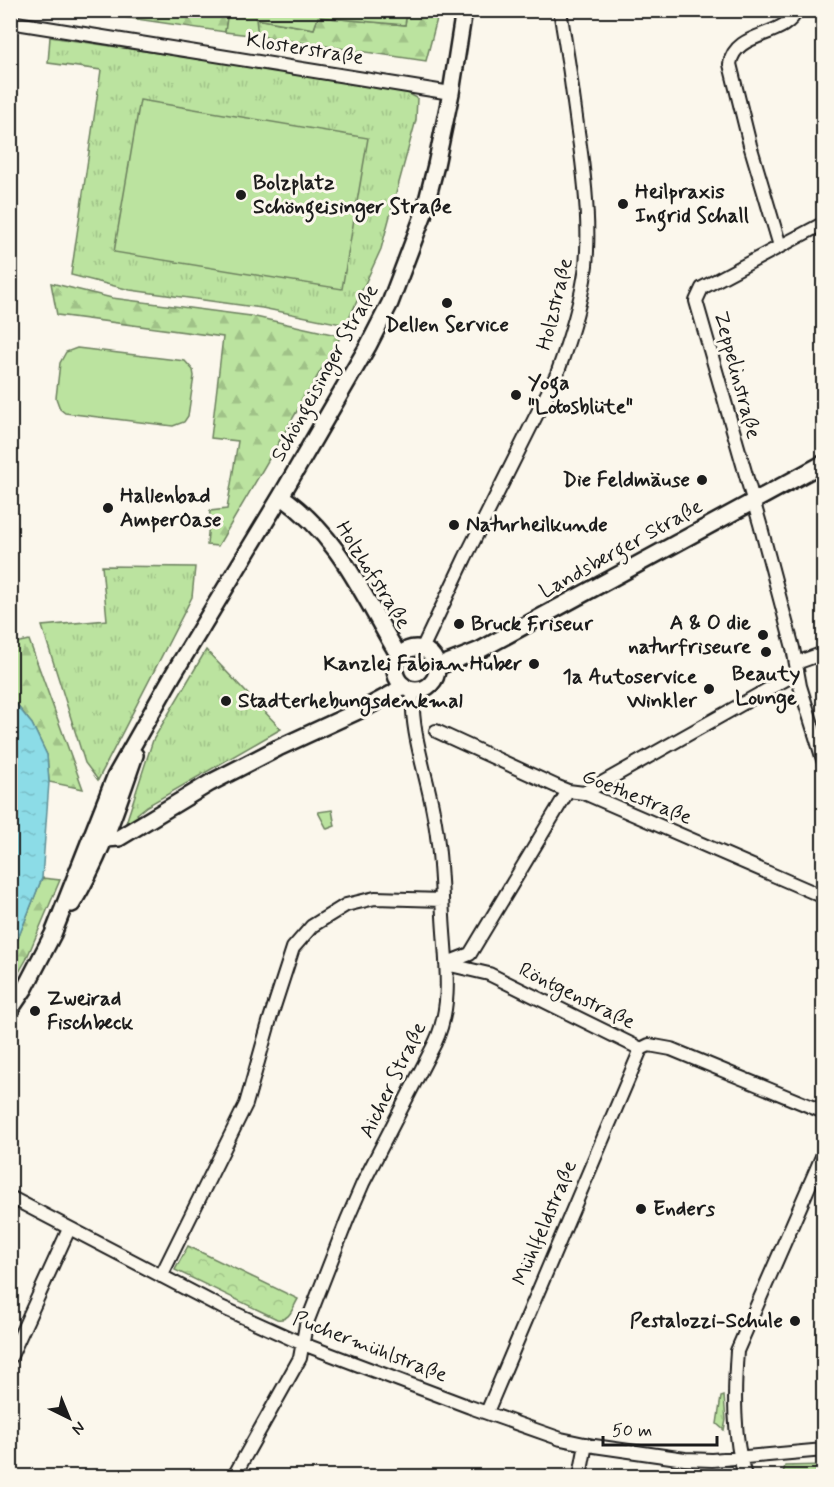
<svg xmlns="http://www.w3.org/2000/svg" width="834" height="1487" font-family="Mynerve,sans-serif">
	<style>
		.grass { fill: url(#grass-tufts); stroke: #6c805e; stroke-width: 1.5 }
		.forest { fill: url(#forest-firs); stroke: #6c805e; stroke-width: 1.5 }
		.park { fill: url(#park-crowns); stroke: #6c805e; stroke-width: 1.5 }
		.pitch { fill: #bbe39f; stroke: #6c805e; stroke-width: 1.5 }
		.water { fill: url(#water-ripples); stroke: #5f8f96; stroke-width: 1.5 }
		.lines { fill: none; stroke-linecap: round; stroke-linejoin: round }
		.minor-casing { stroke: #1c1c1c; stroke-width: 16 }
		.tertiary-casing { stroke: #1c1c1c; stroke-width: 20 }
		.minor { stroke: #fbf7ec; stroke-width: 12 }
		.tertiary { stroke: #fbf7ec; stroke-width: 15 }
		.poi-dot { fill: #1c1c1c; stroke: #fbf7ec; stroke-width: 2 }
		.labels { text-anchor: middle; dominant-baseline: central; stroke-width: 6; stroke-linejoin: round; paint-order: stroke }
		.street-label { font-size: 21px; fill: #1c1c1c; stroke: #fbf7ec }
		.poi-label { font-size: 21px; font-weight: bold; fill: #1c1c1c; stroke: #fbf7ec; text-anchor: start }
	</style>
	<defs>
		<pattern id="grass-tufts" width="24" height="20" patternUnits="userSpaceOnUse" patternTransform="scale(1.5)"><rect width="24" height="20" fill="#bbe39f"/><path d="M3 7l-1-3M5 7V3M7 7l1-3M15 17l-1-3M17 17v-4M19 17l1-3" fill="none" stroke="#a0c288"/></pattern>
		<pattern id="forest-firs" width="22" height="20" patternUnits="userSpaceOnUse" patternTransform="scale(1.5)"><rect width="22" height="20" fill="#bbe39f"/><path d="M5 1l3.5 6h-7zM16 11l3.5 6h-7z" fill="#a0c288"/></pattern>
		<pattern id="park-crowns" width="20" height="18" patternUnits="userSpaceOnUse" patternTransform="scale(1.5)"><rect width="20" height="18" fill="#bbe39f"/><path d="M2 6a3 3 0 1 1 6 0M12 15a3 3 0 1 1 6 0" fill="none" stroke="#a0c288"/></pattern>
		<pattern id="water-ripples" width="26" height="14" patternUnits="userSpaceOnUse" patternTransform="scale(1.5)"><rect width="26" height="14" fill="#8cdce7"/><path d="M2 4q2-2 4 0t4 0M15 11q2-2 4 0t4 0" fill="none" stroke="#78bcc6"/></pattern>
	</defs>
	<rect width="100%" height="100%" fill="#fbf7ec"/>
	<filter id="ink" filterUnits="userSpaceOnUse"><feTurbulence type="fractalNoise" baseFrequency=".0167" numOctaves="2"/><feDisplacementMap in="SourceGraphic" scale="12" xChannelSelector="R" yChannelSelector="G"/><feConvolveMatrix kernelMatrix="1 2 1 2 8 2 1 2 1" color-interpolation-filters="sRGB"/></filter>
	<g filter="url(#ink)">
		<path class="grass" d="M 50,37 L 400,89 L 417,98 L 416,120 L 381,249 L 346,325 L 262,308 L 130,290 L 71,275 L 101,70 L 48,63 Z
			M 102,566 L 195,567 L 192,597 L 98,780 L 85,763 L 42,626 L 107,620 Z
			M 206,650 L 281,729 L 147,806 L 137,814 L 140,817 L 125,826 L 153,740 Z
			M 724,1396 L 726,1420 L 724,1430 L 717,1424 L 721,1397 Z"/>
		<path class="forest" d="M 177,10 L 205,14 L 206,11 L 228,11 L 225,32 L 82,11 Z
			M 407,11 L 439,11 L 426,61 L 258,36 L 255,19 L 314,29 L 318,17 L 405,25 Z
			M 51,283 L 112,298 L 251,316 L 341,336 L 218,546 L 207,545 L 210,511 L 227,509 L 238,441 L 211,438 L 223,337 L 57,315 Z
			M 29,640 L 83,789 L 49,782 L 47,755 L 32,724 L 11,698 L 10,644 Z
			M 42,878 L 60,880 L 26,960 L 11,986 L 11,954 L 15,946 Z"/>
		<path class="park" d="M 332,810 L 335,826 L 327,829 L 318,812 Z
			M 188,1246 L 298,1299 C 292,1309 290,1321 277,1319 L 175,1270 Z
			M 824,1465 L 823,1476 L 782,1476 L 785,1466 Z"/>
		<path class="pitch" d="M 228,11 L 228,10 L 407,11 L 405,25 L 318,17 L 314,29 L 256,19 L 258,36 L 225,32 Z
			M 140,100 L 368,138 L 342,289 L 114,252 Z
			M 77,348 L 185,361 L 193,370 L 194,376 L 188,416 L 184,422 L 173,426 L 65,413 L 60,409 L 56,398 L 60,363 L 66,352 Z"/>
		<path class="water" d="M 11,698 L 32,724 L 47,755 L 49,782 L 42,878 L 15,946 L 11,954 Z"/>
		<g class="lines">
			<defs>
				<path id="minor" d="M 10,22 L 451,93
					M 824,223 L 702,288 L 696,301 L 760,524 L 793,648 L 800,686 L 824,763
					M 780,246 L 750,145 L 730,64 C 735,30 785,39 797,10
					M 422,649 L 465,558 L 557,374 C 570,338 586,290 587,251 C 589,211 584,171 578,132 C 573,92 567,51 560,10
					M 796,663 L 824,653
					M 436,731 L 558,787 L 568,791 L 584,793 L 824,897
					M 584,793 L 797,673
					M 447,963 L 470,954 L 568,791
					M 446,964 L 489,974 L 641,1049 L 649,1045 L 671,1049 L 824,1112
					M 10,1197 L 221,1307 L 303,1344 L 470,1407 L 561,1439 L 594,1446 L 685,1459 L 712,1460 L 824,1450
					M 161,1276 L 246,1104 L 270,1019 L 293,948 L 312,926 L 346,905 L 375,898 L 442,900
					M 10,1358 L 69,1229
					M 487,1412 L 641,1049
					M 234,1476 L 300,1358 L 306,1325 L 347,1220 L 363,1183 L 435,1043 C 454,1003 445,959 443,916 C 441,881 440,846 433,811 C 426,771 410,732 413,690
					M 580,1476 L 586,1444
					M 745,1476 C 733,1437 734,1392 737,1351 L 824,1152"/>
				<path id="tertiary" d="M 281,496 C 341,538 362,595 399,656
					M395 669a21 21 0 1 1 42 0a21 21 0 1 1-42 0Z
					M 437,667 L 480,650 L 824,463
					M 105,839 L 119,838 L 210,783 L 278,748 L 367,707 L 393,693 L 403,685
					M 72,904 C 101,857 117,806 135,755
					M 10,1010 L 25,988 L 53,934 L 115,777 L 174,673 L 281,496 L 368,346 L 390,303 L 423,216 L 436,165 L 451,93 L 464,10"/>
			</defs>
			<use href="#minor" class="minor-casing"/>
			<use href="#tertiary" class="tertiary-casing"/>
			<use href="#minor" class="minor"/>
			<use href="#tertiary" class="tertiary"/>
		</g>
	</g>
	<g class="poi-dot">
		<circle cx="241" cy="195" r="6"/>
		<circle cx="623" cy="204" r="6"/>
		<circle cx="447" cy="303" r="6"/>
		<circle cx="516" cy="395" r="6"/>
		<circle cx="702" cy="480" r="6"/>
		<circle cx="108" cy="508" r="6"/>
		<circle cx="454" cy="525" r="6"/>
		<circle cx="459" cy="624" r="6"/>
		<circle cx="763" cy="635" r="6"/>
		<circle cx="766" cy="652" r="6"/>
		<circle cx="534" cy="664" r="6"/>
		<circle cx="709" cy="689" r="6"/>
		<circle cx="226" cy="701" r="6"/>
		<circle cx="35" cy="1011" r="6"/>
		<circle cx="641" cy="1209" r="6"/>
		<circle cx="795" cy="1321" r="6"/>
	</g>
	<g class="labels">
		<g class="street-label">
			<text transform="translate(305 49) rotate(9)">Klosterstraße</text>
			<text transform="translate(555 304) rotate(-76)">Holzstraße</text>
			<text transform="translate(325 373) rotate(-61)">Schöngeisinger Straße</text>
			<text transform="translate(737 375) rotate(75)">Zeppelinstraße</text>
			<text transform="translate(621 549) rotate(-29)">Landsberger Straße</text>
			<text transform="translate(373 575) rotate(58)">Holzhofstraße</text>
			<text transform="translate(637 797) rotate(22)">Goethestraße</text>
			<text transform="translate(577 996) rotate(26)">Röntgenstraße</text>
			<text transform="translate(393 1080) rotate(-64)">Aicher Straße</text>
			<text transform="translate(545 1223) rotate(-67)">Mühlfeldstraße</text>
			<text transform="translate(370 1347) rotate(21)">Puchermühlstraße</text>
		</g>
		<g class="poi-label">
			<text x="253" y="183">Bolzplatz<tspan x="253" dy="24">Schöngeisinger Straße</tspan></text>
			<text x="635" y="192">Heilpraxis<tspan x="635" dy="24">Ingrid Schall</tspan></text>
			<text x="447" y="325" text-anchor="middle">Dellen Service</text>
			<text x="528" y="383">Yoga<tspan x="528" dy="24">"Lotosblüte"</tspan></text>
			<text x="690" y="480" text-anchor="end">Die Feldmäuse</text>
			<text x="120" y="496">Hallenbad<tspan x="120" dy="24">AmperOase</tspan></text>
			<text x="466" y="525">Naturheilkunde</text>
			<text x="751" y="623" text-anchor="end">A &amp; O die<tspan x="751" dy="24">naturfriseure</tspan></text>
			<text x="471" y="624">Bruck Friseur</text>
			<text x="522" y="664" text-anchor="end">Kanzlei Fabian Huber</text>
			<text x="766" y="674" text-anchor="middle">Beauty<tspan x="766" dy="24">Lounge</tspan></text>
			<text x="697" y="677" text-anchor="end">1a Autoservice<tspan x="697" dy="24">Winkler</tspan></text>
			<text x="238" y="701">Stadterhebungsdenkmal</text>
			<text x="47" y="999">Zweirad<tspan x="47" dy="24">Fischbeck</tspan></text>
			<text x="653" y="1209">Enders</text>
			<text x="783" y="1321" text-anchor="end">Pestalozzi-Schule</text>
		</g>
	</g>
	<rect width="834" height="1487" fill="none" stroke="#fbf7ec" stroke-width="36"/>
	<rect x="18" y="18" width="798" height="1451" fill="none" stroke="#1c1c1c" stroke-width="2" filter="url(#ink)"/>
	<g transform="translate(69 1418) rotate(137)" stroke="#fbf7ec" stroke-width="4.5" paint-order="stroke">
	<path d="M0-4.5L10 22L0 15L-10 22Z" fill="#1c1c1c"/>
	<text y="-9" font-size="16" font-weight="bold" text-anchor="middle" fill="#1c1c1c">N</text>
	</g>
	<path d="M603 1436v9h114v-9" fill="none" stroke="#1c1c1c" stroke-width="3"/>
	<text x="612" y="1436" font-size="18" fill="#1c1c1c" stroke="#fbf7ec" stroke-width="4.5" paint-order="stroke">50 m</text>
</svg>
